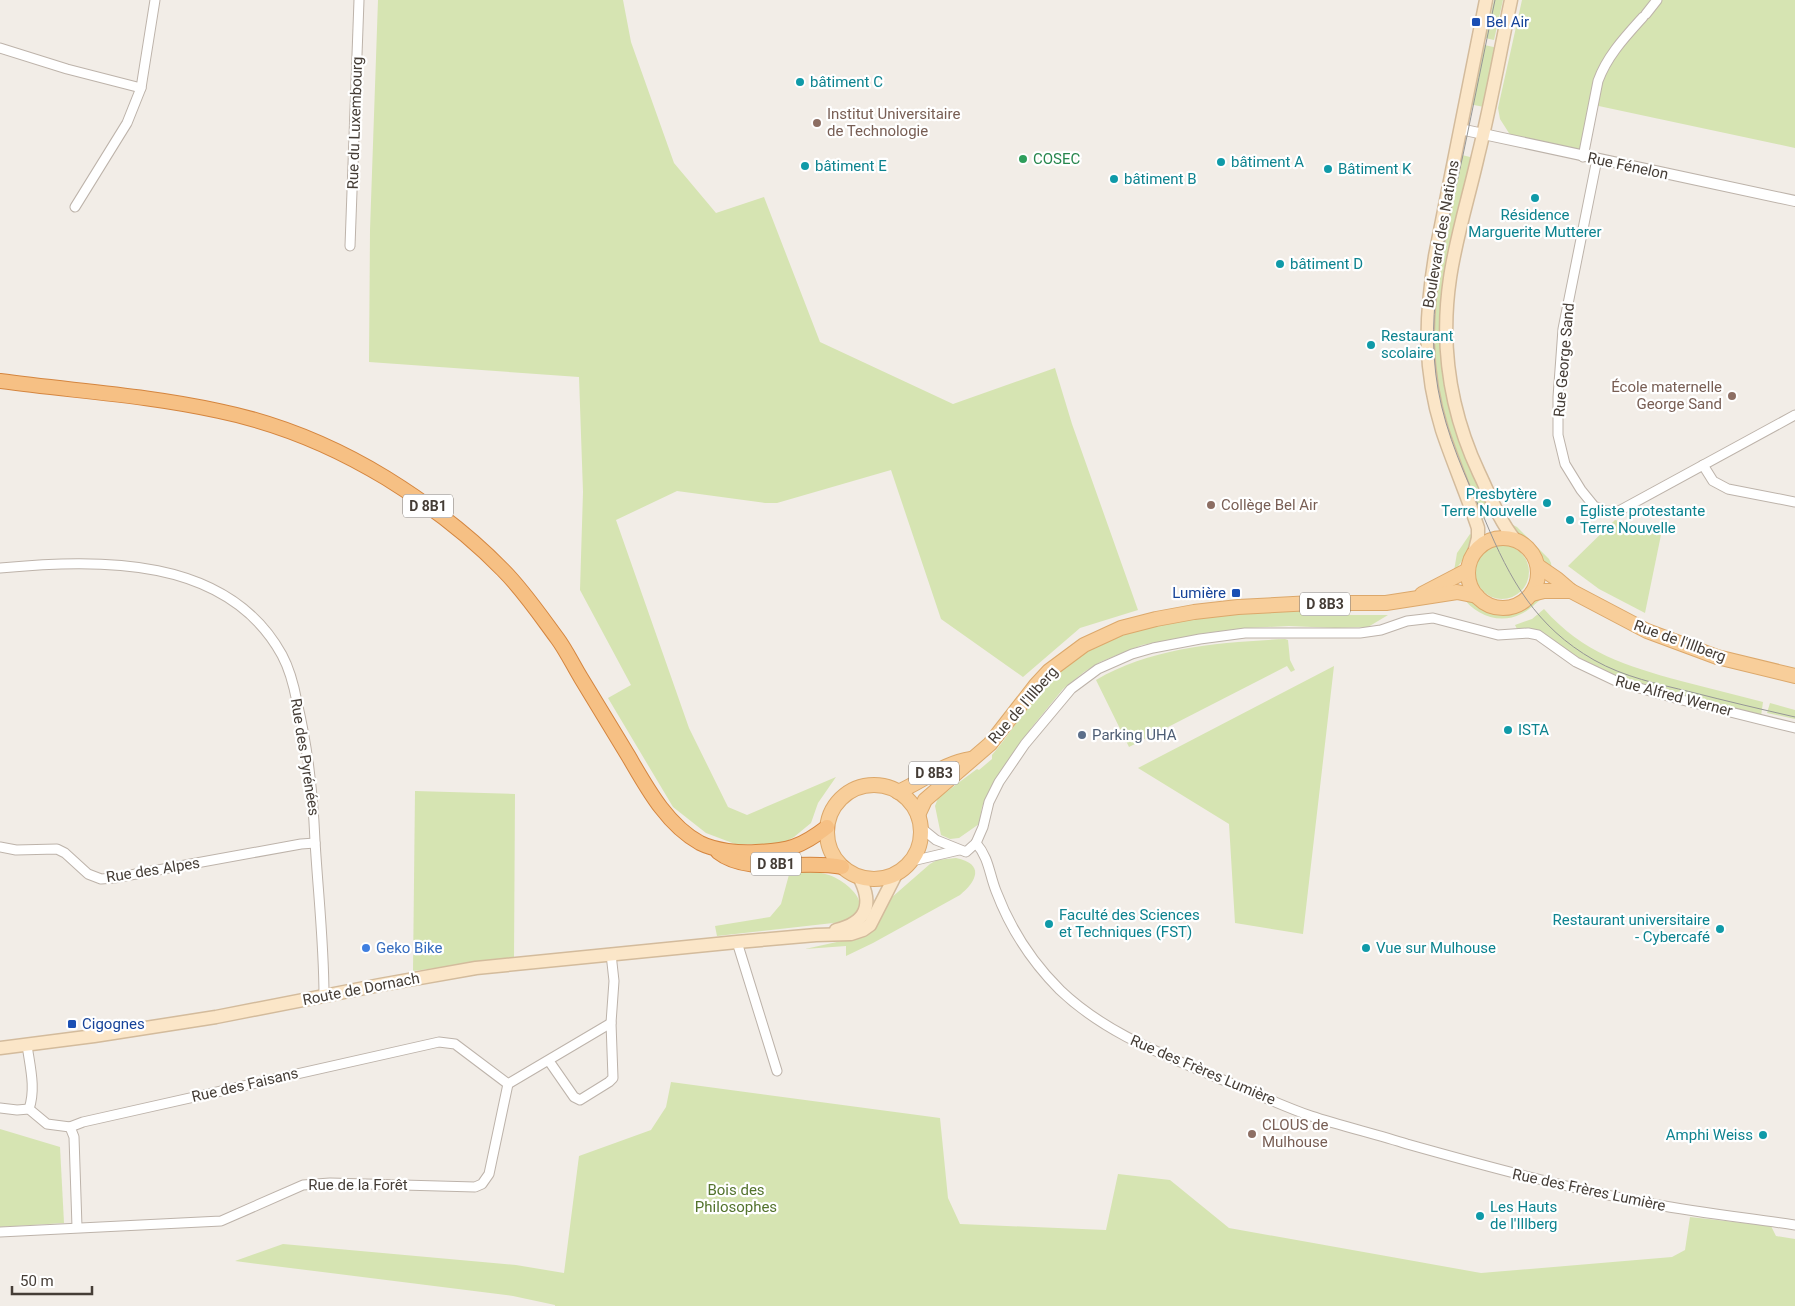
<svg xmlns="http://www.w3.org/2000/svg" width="1795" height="1306" viewBox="0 0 1795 1306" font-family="Roboto,sans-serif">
	<rect width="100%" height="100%" fill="#f2ede7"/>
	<g fill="#d6e4b2">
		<polygon points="378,0 623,0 631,42 674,163 716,213 764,197 820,342 953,404 1055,368 1072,424 1138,610 1080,628 1023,677 941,619 891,470 777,503 765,503 677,491 616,520 689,728 728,807 747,815 836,777 818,803 811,823 794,837 781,844 735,844 706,833 673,807 608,698 631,685 580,590 583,492 579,377 369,362 370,230"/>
		<polygon points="1494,0 1503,0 1494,40 1485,38"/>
		<polygon points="1522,0 1795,0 1795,148 1594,105 1583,157 1514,141 1500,119 1498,108"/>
		<polygon points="1480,44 1498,48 1484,107 1469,104"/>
		<polygon points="1458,154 1474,158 1454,243 1444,363 1494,515 1479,520 1440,414 1429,324"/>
		<polygon points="1615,520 1662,530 1645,613 1599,589 1568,566"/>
		<path d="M1509 523 1517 527 1549 559 1551 563 1552 571C1544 563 1539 554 1532 546 1524 537 1514 533 1509 523Z"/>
		<path d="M1470 534 1474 537C1470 549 1463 561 1454 571L1457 553Z"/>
		<circle cx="1502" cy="572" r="27"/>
		<path d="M1546 595C1538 601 1530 610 1521 614 1500 625 1474 615 1462 596 1483 605 1497 620 1521 607 1530 603 1536 598 1546 595Z"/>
		<path d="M1544 609C1583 653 1626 666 1681 681 1708 688 1736 695 1763 702L1761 716 1632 682 1605 672 1587 663 1566 650 1545 634 1526 628 1517 629 1515 625 1532 619Z"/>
		<path d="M1306 610 1308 615H1388L1368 627 1335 628 1289 626 1246 628 1206 633 1142 645 1100 662 1084 672 1063 689 1032 727 991 787 982 807 979 824 959 838 950 839 941 835 935 806 938 798 977 769 979 770 992 759V755C1013 731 1027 703 1050 680 1115 616 1220 613 1306 610Z"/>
		<path d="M1285 639 1288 640 1290 660 1295 670 1291 672 1287 666 1129 747 1096 680C1151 647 1222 642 1285 639Z"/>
		<polygon points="1334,666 1303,934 1235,923 1229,824 1138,768"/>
		<polygon points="1770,703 1795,710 1795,719 1767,713"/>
		<polygon points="415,791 515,794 514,958 413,971"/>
		<path d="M956 858C985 864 977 881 960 895L873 943 846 956V946L805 949 855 938 877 923 891 898 930 864 937 860Z"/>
		<path d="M790 871C803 871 817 871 829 875 851 883 879 911 842 922L717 936 715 926 770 917 781 904Z"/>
		<polygon points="671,1082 940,1118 948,1198 960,1224 1106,1230 1118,1174 1170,1180 1229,1228 1481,1273 1672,1257 1685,1250 1690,1217 1771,1226 1776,1236 1795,1239 1795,1306 555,1306 555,1305 513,1296 235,1261 283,1244 516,1265 564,1273 579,1156 651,1130 666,1107"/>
		<polygon points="0,1129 60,1147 64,1223 0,1227"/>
	</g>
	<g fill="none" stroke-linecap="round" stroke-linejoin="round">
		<defs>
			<g id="minor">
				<polyline points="1646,14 1657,0"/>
				<polyline points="0,48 67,69 141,88"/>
				<path d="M1583 157 1598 81C1607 56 1625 37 1643 17"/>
				<polyline points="1597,159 1563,329 1558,397 1558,435 1565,464 1581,490 1594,506 1605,511 1617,512 1795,415"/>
				<polyline points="75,207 127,123 141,88 155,0"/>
				<polyline points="350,246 359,0"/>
				<polyline points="1703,465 1713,481 1728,489 1795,502"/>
				<path d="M0 568C99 559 227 555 282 655 290 670 294 686 297 702 308 748 313 794 315 841 318 892 324 944 324 996"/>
				<path d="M920 827 936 840 966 852 976 843C989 858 989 873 996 891 1010 928 1032 962 1060 990 1105 1033 1162 1054 1218 1078 1249 1090 1279 1105 1311 1116 1342 1126 1375 1134 1407 1144 1489 1167 1570 1189 1653 1204 1700 1213 1748 1218 1795 1225"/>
				<polyline points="976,843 983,827 989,802 999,782 1025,744 1071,689 1098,669 1132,654 1153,648 1200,639 1245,633 1360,633 1381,630 1407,621 1433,618 1498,635 1528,633 1538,635 1576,662 1618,682 1682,700 1795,728"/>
				<polyline points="0,847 16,850 57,849 65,853 88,874 101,879 114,878 301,844 315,843"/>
				<polyline points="912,861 959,850"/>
				<polyline points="737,942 777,1071"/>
				<path d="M27 1045C30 1067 36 1088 29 1109"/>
				<polyline points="549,1061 574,1097 580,1100 609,1082 613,1078 611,1023 614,981 611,954"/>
				<polyline points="508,1084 611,1023"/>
				<polyline points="0,1108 17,1110 29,1109 47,1124 70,1127"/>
				<polyline points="77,1227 74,1137 70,1127 83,1122 439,1042 455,1044 508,1084"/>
				<polyline points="0,1232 221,1221 303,1185 330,1183 475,1187 482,1184 489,1174 508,1084"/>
			</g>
			<polyline id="tertiary" points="1460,129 1795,201"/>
			<g id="secondary">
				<path d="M1511 0C1500 52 1491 104 1478 156 1469 196 1456 237 1450 278 1440 345 1450 411 1479 473 1490 496 1499 520 1515 540"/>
				<path d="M1474 553 1478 538V528C1467 495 1453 463 1442 430 1423 369 1425 318 1435 256L1486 0"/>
				<path d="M836 930C866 923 874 905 859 877"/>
				<polyline points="0,1048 94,1036 216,1017 380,985 476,968 737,942 816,935 851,934 863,930 870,925 896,874"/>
			</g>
			<g id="primary">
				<circle cx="1503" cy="573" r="35"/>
				<polyline points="1538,566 1557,579 1571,591 1647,631 1717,657 1795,676"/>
				<polyline points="1422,594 1468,570"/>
				<polyline points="1532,594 1544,591 1571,591"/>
				<circle cx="874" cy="832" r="47"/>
				<path d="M898 792C923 781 944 763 971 759"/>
				<polyline points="918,815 925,800 990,744 1036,685 1049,671 1084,645 1121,628 1156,619 1194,612 1238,607 1312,603 1386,603 1457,592 1477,596"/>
			</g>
			<g id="trunk">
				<path d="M0 381C73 391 147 395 219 411 277 423 335 447 386 478 428 504 468 534 503 570 523 590 540 615 557 638 566 650 573 665 581 678 597 704 613 731 629 757 647 788 667 825 700 843 716 851 739 853 756 852 788 851 801 847 827 827"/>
				<path d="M718 852C748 876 804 859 842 867"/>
			</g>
		</defs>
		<use href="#minor" stroke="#bdb3aa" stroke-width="11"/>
		<use href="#tertiary" stroke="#bdb3aa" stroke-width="12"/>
		<use href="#secondary" stroke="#d3bb9c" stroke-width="15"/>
		<use href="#primary" stroke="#dca86b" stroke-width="16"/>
		<use href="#trunk" stroke="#d4853f" stroke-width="16"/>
		<use href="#minor" stroke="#fff" stroke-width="9"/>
		<use href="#tertiary" stroke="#fff" stroke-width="10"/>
		<use href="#secondary" stroke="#fbe6c8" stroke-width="12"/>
		<use href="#primary" stroke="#f8ce9a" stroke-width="14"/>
		<use href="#trunk" stroke="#f6c084" stroke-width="14"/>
		<path stroke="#969696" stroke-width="1" d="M1495 0C1484 52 1474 103 1463 155 1446 233 1424 308 1438 389 1446 435 1466 478 1485 520 1510 580 1536 627 1594 660 1624 677 1658 684 1691 692 1726 701 1760 709 1795 717"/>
	</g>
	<g fill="#1a4fb4" stroke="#fff" stroke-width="2">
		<rect x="1471" y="17" width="10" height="10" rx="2.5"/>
		<rect x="1231" y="588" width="10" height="10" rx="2.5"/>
		<rect x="67" y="1019" width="10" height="10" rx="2.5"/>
	</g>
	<g fill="#0f9aa8" stroke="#fff" stroke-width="2">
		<circle cx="800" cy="82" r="5"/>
		<circle cx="1221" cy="162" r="5"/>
		<circle cx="805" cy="166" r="5"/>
		<circle cx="1328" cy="169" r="5"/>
		<circle cx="1114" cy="179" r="5"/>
		<circle cx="1535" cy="198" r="5"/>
		<circle cx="1280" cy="264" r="5"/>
		<circle cx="1371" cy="345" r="5"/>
		<circle cx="1547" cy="503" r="5"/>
		<circle cx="1570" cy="520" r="5"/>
		<circle cx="1508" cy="730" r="5"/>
		<circle cx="1049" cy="924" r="5"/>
		<circle cx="1720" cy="929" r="5"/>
		<circle cx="1366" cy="948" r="5"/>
		<circle cx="1763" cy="1135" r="5"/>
		<circle cx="1480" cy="1216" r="5"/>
	</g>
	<g fill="#8d6e63" stroke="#fff" stroke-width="2">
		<circle cx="817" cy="123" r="5"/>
		<circle cx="1732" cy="396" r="5"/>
		<circle cx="1211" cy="505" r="5"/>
		<circle cx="1252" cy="1134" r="5"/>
	</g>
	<circle fill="#2e9e5b" stroke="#fff" stroke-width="2" cx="1023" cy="159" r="5"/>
	<circle fill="#5c6f8a" stroke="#fff" stroke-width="2" cx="1082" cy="735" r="5"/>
	<circle fill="#3f7fe0" stroke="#fff" stroke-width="2" cx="366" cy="948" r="5"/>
	<g text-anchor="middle" stroke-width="4.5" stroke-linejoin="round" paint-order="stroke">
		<g fill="#fff" stroke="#7d7772" stroke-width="1">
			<rect x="403" y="494.5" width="50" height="23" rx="4"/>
			<rect x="1300" y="592.5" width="50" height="23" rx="4"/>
			<rect x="909" y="761.5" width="50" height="23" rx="4"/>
			<rect x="751" y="852.5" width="50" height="23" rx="4"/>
		</g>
		<g font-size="14" font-weight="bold" fill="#453d36">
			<text x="428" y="511">D 8B1</text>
			<text x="1325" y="609">D 8B3</text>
			<text x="934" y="778">D 8B3</text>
			<text x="776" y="869">D 8B1</text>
		</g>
		<g font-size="15" fill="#164399" stroke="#fff" text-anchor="start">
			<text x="1486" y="27">Bel Air</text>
			<text x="1226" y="598" text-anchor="end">Lumière</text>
			<text x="82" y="1029">Cigognes</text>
		</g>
		<g font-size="15" fill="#0d838f" stroke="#fff" text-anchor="start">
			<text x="810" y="87">bâtiment C</text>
			<text x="1231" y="167">bâtiment A</text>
			<text x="815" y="171">bâtiment E</text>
			<text x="1338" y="174">Bâtiment K</text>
			<text x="1124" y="184">bâtiment B</text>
			<text x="1535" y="220" text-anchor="middle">Résidence<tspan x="1535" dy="17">Marguerite Mutterer</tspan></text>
			<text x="1290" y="269">bâtiment D</text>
			<text x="1381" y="341">Restaurant<tspan x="1381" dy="17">scolaire</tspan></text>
			<text x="1537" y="499" text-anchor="end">Presbytère<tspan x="1537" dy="17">Terre Nouvelle</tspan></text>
			<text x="1580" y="516">Egliste protestante<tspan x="1580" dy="17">Terre Nouvelle</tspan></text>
			<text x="1518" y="735">ISTA</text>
			<text x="1059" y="920">Faculté des Sciences<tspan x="1059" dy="17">et Techniques (FST)</tspan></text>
			<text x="1710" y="925" text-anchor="end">Restaurant universitaire<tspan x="1710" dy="17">- Cybercafé</tspan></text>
			<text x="1376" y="953">Vue sur Mulhouse</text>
			<text x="1753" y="1140" text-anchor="end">Amphi Weiss</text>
			<text x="1490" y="1212">Les Hauts<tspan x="1490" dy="17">de l'Illberg</tspan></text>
		</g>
		<g font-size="15" fill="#785e54" stroke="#fff" text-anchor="start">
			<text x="827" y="119">Institut Universitaire<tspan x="827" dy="17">de Technologie</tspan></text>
			<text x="1722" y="392" text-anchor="end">École maternelle<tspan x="1722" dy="17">George Sand</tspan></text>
			<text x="1221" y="510">Collège Bel Air</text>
			<text x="1262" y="1130">CLOUS de<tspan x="1262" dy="17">Mulhouse</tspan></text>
		</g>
		<g font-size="15" fill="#453d36" stroke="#fff">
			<text transform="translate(355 123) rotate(-88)" y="5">Rue du Luxembourg</text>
			<text transform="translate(1628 166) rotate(12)" y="5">Rue Fénelon</text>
			<text transform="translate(1441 234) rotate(-80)" y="5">Boulevard des Nations</text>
			<text transform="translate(1564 360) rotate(-85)" y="5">Rue George Sand</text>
			<text transform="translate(1680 641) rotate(20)" y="5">Rue de l'Illberg</text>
			<text transform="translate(1674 696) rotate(15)" y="5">Rue Alfred Werner</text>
			<text transform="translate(1023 705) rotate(-49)" y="5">Rue de l'Illberg</text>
			<text transform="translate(305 757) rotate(81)" y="5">Rue des Pyrénées</text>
			<text transform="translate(153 870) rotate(-9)" y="5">Rue des Alpes</text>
			<text transform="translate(361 989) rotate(-11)" y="5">Route de Dornach</text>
			<text transform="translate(1203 1070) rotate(23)" y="5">Rue des Frères Lumière</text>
			<text transform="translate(245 1085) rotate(-13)" y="5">Rue des Faisans</text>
			<text x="358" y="1190">Rue de la Forêt</text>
			<text transform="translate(1589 1190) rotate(12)" y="5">Rue des Frères Lumière</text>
		</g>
		<g font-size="15" fill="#27864d" stroke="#fff" text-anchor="start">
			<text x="1033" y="164">COSEC</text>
		</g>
		<g font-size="15" fill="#4e5e75" stroke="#fff" text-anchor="start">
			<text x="1092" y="740">Parking UHA</text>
		</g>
		<g font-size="15" fill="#366cbe" stroke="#fff" text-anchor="start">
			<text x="376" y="953">Geko Bike</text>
		</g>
		<g font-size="15" fill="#53732d" stroke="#fff">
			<text x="736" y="1195">Bois des<tspan x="736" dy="17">Philosophes</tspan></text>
		</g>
	</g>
	<path d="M12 1286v8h80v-8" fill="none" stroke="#453d36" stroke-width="2.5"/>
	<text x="20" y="1286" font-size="15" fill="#453d36" stroke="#ffffff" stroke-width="4" paint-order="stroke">50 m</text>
</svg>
